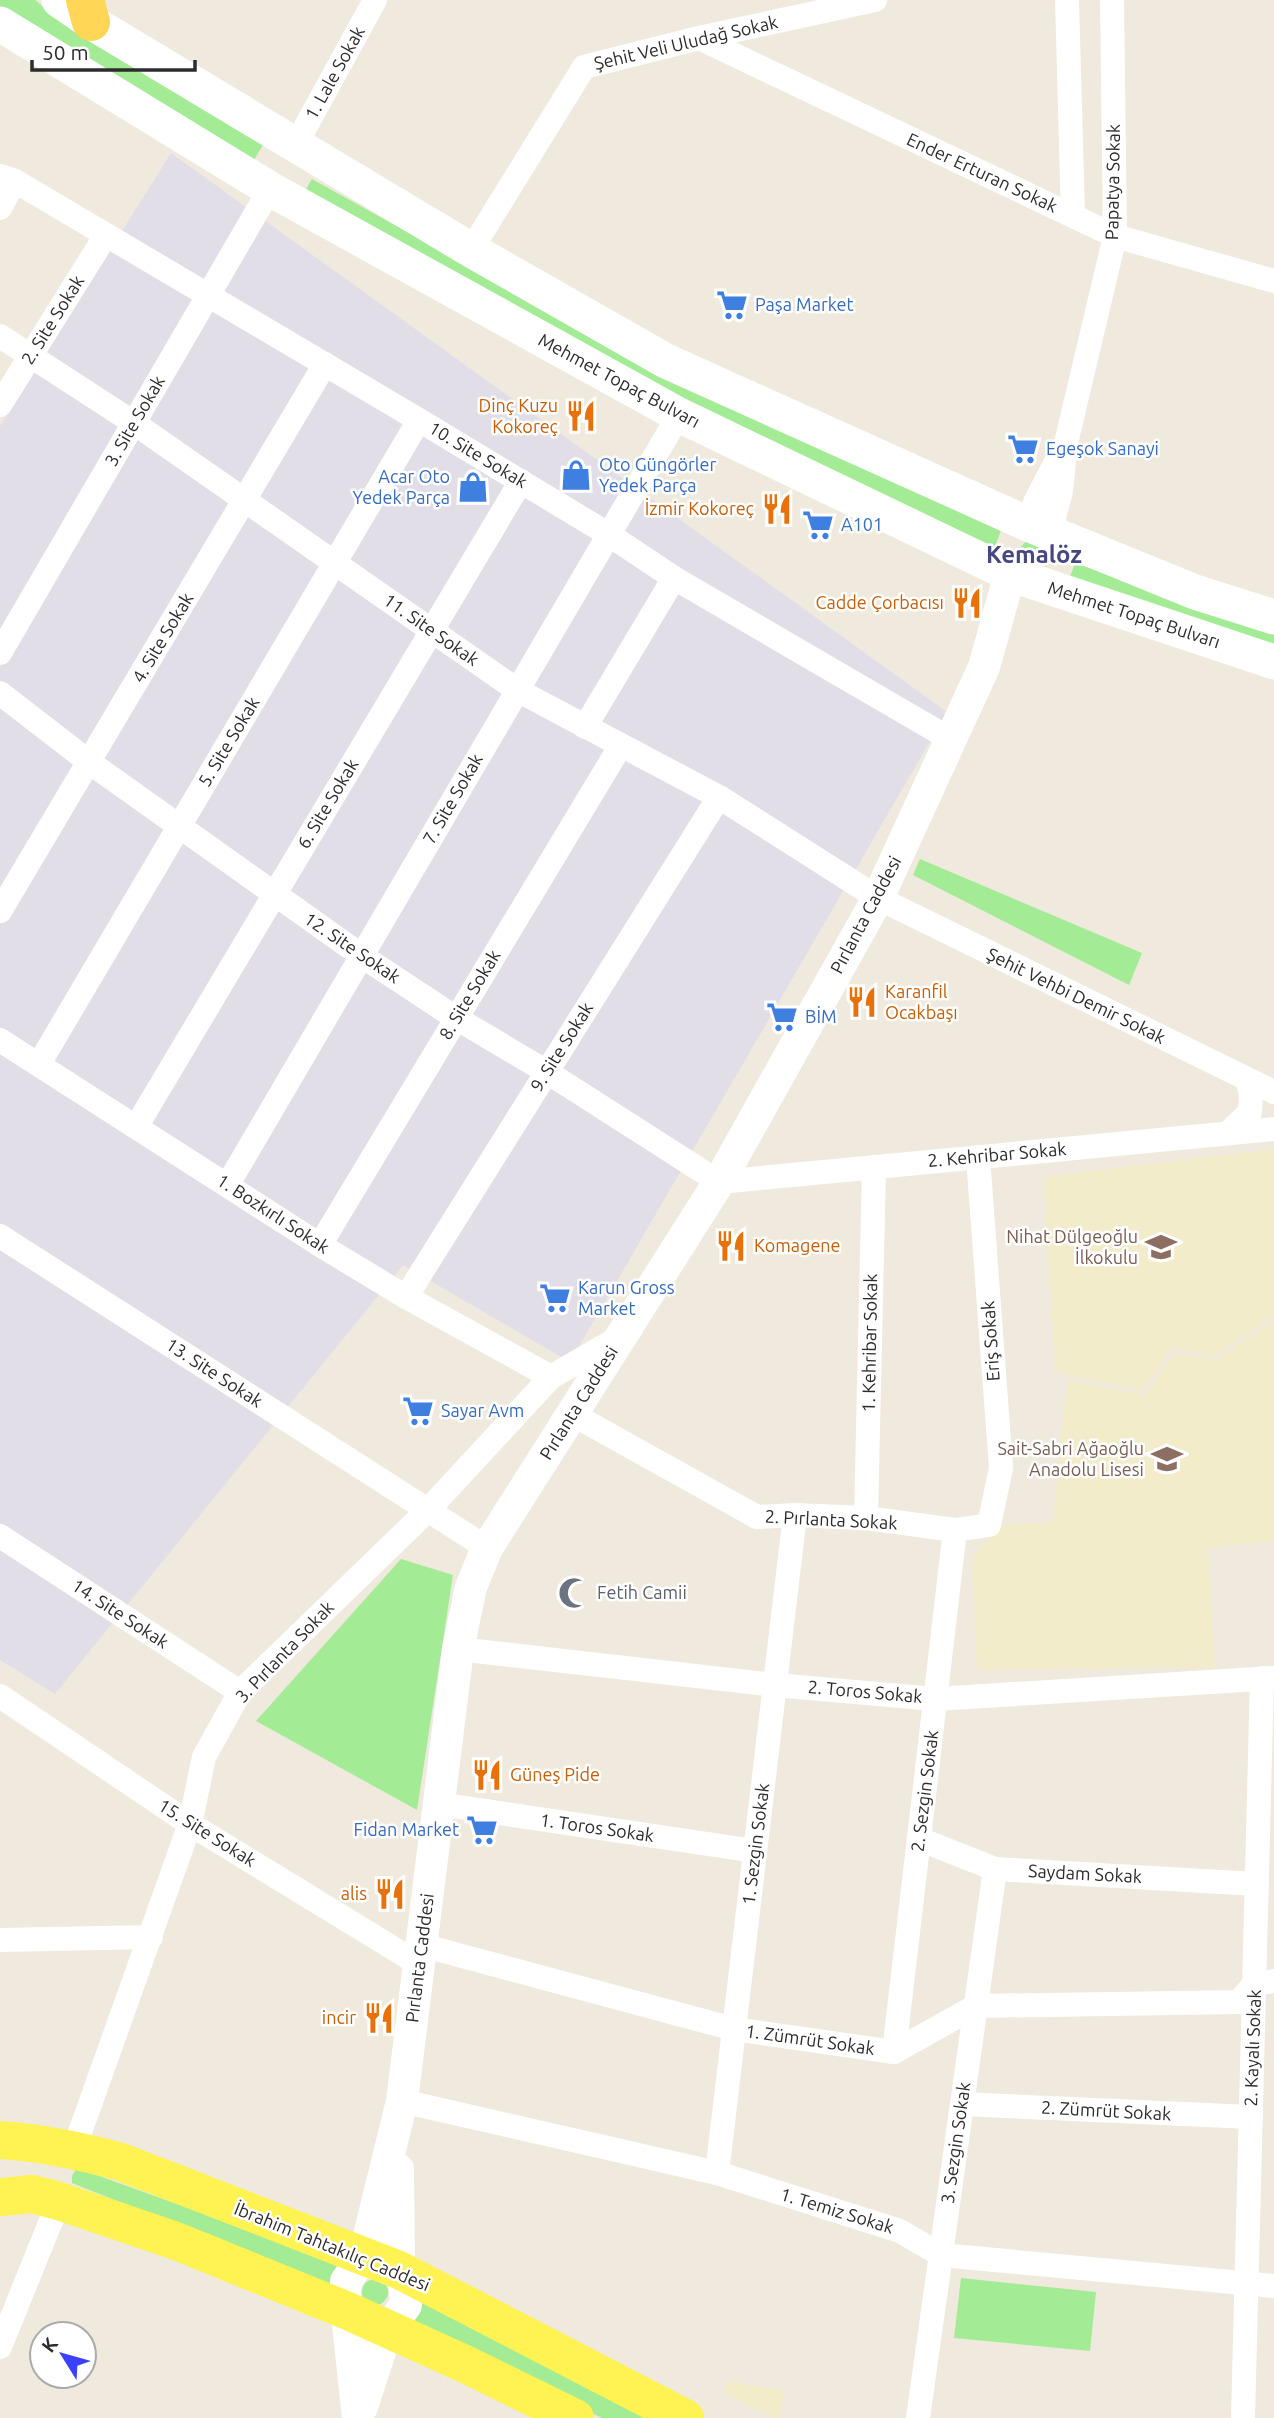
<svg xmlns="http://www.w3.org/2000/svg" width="1274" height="2418" viewBox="0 0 1274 2418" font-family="Ubuntu,sans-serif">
	<rect width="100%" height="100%" fill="#efeadd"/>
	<polygon fill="#e2dee7" points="171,153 947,712 570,1362 403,1265 55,1694 0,1660 0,426"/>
	<g fill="#f2eccb">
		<polygon points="1274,1149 1274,1316 1213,1356 1173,1347 1143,1391 1055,1372 1044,1177"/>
		<polygon points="1274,1320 1274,1541 1208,1548 1215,1667 977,1670 972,1558 1000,1525 1053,1522 1067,1380 1145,1395 1176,1352 1216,1360"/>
		<polygon points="727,2381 785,2391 780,2418 776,2418 724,2394"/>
	</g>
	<g fill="#a4eb95">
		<polygon points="0,0 35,0 67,26 264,143 254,160 0,8"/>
		<polygon points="312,179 599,339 1001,530 993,552 647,382 303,194"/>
		<polygon points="1027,540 1043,546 1044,559 1039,565 1019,560 1018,550"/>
		<polygon points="1075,563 1274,633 1274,649 1069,580"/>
		<polygon points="920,859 1142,953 1129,985 913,875"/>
		<polygon points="401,1559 453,1575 417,1810 256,1721"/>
		<polygon points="77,2168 343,2264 333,2287 72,2183 72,2176"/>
		<polygon points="961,2278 1096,2292 1090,2351 954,2338"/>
		<circle cx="375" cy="2292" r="13"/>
		<polygon points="424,2300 651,2418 602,2418 414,2325 417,2310"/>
	</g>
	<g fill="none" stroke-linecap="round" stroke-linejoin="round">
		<g stroke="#fff" stroke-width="24">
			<polyline points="1067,0 1073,216"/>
			<polyline points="699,38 1115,236 1274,281"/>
			<polyline points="295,146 375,0"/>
			<polyline points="0,176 15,181 419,420 608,534 674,578 952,740"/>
			<polyline points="0,208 15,181"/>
			<polyline points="471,250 584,67 699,38 875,0"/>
			<polyline points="0,336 134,423 517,690 719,797 878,898 1274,1092"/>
			<polyline points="0,405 106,235"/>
			<polyline points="1028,524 1036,500 1059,456"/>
			<polyline points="1050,533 1061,491 1066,443 1115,236 1112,0"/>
			<polyline points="0,653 270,189"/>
			<polyline points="0,693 89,762 362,956 456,1018 547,1072 719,1182 1274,1129"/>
			<polyline points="585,727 674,578"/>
			<polyline points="0,911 325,364"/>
			<polyline points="0,1040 320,1245 406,1297 551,1377"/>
			<polyline points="39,1064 419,420"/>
			<polyline points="136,1127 521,481"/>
			<polyline points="1228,1133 1250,1112 1251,1094 1247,1080"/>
			<polyline points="228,1184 679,415"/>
			<polyline points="0,1236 487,1548"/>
			<polyline points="320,1245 621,745"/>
			<polyline points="406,1297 719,797"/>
			<polyline points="572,1414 757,1517 795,1515 866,1518 955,1530 989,1525 1001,1468 978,1157"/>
			<polyline points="866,1518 874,1167"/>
			<polyline points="0,1536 240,1692"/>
			<polyline points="458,1649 775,1685 935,1699 1274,1678"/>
			<polyline points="0,1696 190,1824 419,1964"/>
			<polyline points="439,1804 755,1851"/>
			<polyline points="919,1839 995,1869 1257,1884"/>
			<polyline points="0,1940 151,1937"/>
			<polyline points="421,1945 734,2029 894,2052 976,2006 1239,2002 1254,1984 1274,1981"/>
			<polyline points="894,2052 955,1530"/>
			<polyline points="402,2101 717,2173 900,2231 941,2255 1274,2286"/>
			<polyline points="962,2104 1251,2117"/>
			<polyline points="74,2149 190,1824 204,1757 240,1692 428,1510 551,1377 620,1337"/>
			<polyline points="717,2173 795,1515"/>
			<polyline points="0,2347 59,2201"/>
			<polyline points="918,2418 995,1869"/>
			<polyline points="1243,2418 1262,1678"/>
		</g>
		<g stroke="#fff" stroke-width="32">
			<polyline points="362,2407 387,2330 406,2305 405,2287 399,2270 398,2169"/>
			<polyline points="358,2418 345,2295 346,2281 364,2256 402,2101 458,1649 471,1587 487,1548 719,1182 878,898 984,667 1010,574"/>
		</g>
		<g stroke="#fff" stroke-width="35">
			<polyline points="59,0 91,22 471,250 666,361 1028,524 1195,592 1274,617"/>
			<polyline points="0,24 270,189 679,415 1010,574 1274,662"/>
		</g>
		<g stroke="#fff253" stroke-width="38">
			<path d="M0 2140C42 2143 81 2151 121 2162L399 2270 685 2418"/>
			<polyline points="0,2197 32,2194 59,2201 176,2241 348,2311 465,2364 575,2418"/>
		</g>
		<polyline stroke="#ffd656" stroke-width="38" points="85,0 91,22"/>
	</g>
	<defs>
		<symbol id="supermarket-bare" viewBox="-9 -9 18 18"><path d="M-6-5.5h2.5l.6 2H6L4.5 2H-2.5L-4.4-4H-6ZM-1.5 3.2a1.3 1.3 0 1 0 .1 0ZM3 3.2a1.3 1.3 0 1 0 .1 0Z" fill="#3f7fe0" stroke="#fff" stroke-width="2.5" paint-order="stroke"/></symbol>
		<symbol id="restaurant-bare" viewBox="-9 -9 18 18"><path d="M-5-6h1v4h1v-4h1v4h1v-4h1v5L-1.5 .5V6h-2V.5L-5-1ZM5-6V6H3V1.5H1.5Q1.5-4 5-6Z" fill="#e8710a" stroke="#fff" stroke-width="2.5" paint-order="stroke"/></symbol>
		<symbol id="shop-bare" viewBox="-9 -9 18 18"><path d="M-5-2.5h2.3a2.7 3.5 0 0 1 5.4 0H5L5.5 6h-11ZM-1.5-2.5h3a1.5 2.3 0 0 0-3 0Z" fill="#3f7fe0" stroke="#fff" stroke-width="2.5" paint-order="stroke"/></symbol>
		<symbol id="school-bare" viewBox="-9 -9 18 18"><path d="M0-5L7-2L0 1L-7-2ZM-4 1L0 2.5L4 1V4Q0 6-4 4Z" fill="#8d6e63" stroke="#fff" stroke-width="2.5" paint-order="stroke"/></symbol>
		<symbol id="mosque-bare" viewBox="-9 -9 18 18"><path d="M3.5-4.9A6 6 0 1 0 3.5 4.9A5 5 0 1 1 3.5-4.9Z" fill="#6b7280" stroke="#fff" stroke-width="2.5" paint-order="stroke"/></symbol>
	</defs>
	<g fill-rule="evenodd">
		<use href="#supermarket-bare" x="710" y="283" width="44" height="44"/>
		<use href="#restaurant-bare" x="559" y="394" width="44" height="44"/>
		<use href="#supermarket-bare" x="1001" y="427" width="44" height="44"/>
		<use href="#shop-bare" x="554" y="453" width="44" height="44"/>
		<use href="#shop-bare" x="451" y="465" width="44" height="44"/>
		<use href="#restaurant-bare" x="755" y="487" width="44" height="44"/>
		<use href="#supermarket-bare" x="796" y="503" width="44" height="44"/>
		<use href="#restaurant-bare" x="945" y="581" width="44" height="44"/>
		<use href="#restaurant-bare" x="840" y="980" width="44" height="44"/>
		<use href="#supermarket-bare" x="760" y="995" width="44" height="44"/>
		<use href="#restaurant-bare" x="709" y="1224" width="44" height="44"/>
		<use href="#school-bare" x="1139" y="1225" width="44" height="44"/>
		<use href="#supermarket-bare" x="533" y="1276" width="44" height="44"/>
		<use href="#supermarket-bare" x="396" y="1389" width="44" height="44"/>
		<use href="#school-bare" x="1145" y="1437" width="44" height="44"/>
		<use href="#mosque-bare" x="552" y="1571" width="44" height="44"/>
		<use href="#restaurant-bare" x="465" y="1753" width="44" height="44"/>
		<use href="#supermarket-bare" x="460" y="1808" width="44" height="44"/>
		<use href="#restaurant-bare" x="368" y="1872" width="44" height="44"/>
		<use href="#restaurant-bare" x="357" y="1996" width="44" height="44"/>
	</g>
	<g text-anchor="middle" stroke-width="5" stroke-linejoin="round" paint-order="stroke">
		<g font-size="18" fill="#2c2c2c" stroke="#fff">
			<text transform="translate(686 43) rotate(-13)" y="6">Şehit Veli Uludağ Sokak</text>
			<text transform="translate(335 73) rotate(-61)" y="6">1. Lale Sokak</text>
			<text transform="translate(982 173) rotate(25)" y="6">Ender Erturan Sokak</text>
			<text transform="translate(1113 182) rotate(-89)" y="6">Papatya Sokak</text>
			<text transform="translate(53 320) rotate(-58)" y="6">2. Site Sokak</text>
			<text transform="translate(619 381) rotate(28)" y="6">Mehmet Topaç Bulvarı</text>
			<text transform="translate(135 421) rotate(-60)" y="6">3. Site Sokak</text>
			<text transform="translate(478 455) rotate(31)" y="6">10. Site Sokak</text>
			<text transform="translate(1134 615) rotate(18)" y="6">Mehmet Topaç Bulvarı</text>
			<text transform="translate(431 630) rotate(35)" y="6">11. Site Sokak</text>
			<text transform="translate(163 638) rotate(-59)" y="6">4. Site Sokak</text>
			<text transform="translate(229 742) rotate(-59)" y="6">5. Site Sokak</text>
			<text transform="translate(453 799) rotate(-60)" y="6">7. Site Sokak</text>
			<text transform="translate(328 804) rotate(-59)" y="6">6. Site Sokak</text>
			<text transform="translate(866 915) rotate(-62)" y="6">Pırlanta Caddesi</text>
			<text transform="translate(352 948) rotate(34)" y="6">12. Site Sokak</text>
			<text transform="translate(470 995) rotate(-59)" y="6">8. Site Sokak</text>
			<text transform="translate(1076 996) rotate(26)" y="6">Şehit Vehbi Demir Sokak</text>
			<text transform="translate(562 1047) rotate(-58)" y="6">9. Site Sokak</text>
			<text transform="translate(997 1155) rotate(-5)" y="6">2. Kehribar Sokak</text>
			<text transform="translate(273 1214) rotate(33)" y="6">1. Bozkırlı Sokak</text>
			<text transform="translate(991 1341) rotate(-94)" y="6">Eriş Sokak</text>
			<text transform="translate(870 1343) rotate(-89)" y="6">1. Kehribar Sokak</text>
			<text transform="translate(214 1373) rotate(33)" y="6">13. Site Sokak</text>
			<text transform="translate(579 1403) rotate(-58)" y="6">Pırlanta Caddesi</text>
			<text transform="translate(831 1520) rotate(3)" y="6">2. Pırlanta Sokak</text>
			<text transform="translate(120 1614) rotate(33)" y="6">14. Site Sokak</text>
			<text transform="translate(285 1652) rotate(-46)" y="6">3. Pırlanta Sokak</text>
			<text transform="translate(865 1692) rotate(5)" y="6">2. Toros Sokak</text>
			<text transform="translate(925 1791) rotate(-83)" y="6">2. Sezgin Sokak</text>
			<text transform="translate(597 1828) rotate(8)" y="6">1. Toros Sokak</text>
			<text transform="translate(207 1833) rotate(32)" y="6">15. Site Sokak</text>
			<text transform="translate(756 1844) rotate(-83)" y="6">1. Sezgin Sokak</text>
			<text transform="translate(1085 1874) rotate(3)" y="6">Saydam Sokak</text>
			<text transform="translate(420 1958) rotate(-83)" y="6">Pırlanta Caddesi</text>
			<text transform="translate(810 2040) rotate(8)" y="6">1. Zümrüt Sokak</text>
			<text transform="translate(1253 2048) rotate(-88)" y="6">2. Kayalı Sokak</text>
			<text transform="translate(1106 2111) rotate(3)" y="6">2. Zümrüt Sokak</text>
			<text transform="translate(956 2143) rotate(-82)" y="6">3. Sezgin Sokak</text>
			<text transform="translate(837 2211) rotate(17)" y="6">1. Temiz Sokak</text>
			<text transform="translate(332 2247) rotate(22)" y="6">İbrahim Tahtakılıç Caddesi</text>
		</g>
		<g font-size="18" fill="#366cbe" stroke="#fff" text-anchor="start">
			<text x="755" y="311">Paşa Market</text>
			<text x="1046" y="455">Egeşok Sanayi</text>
			<text x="599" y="471">Oto Güngörler<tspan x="599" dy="21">Yedek Parça</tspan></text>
			<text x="450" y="483" text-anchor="end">Acar Oto<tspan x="450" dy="21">Yedek Parça</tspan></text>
			<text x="841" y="531">A101</text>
			<text x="805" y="1023">BİM</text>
			<text x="578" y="1294">Karun Gross<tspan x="578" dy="21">Market</tspan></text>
			<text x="441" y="1417">Sayar Avm</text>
			<text x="459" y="1836" text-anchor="end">Fidan Market</text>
		</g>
		<g font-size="18" fill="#c56008" stroke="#fff" text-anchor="end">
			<text x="558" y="412">Dinç Kuzu<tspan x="558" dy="21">Kokoreç</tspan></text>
			<text x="754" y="515">İzmir Kokoreç</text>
			<text x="944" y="609">Cadde Çorbacısı</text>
			<text x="885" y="998" text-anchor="start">Karanfil<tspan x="885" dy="21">Ocakbaşı</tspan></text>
			<text x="754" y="1252" text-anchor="start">Komagene</text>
			<text x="510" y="1781" text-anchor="start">Güneş Pide</text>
			<text x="367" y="1900">alis</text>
			<text x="356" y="2024">incir</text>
		</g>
		<g font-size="18" fill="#785e54" stroke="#fff" text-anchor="end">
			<text x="1138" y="1243">Nihat Dülgeoğlu<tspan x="1138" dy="21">İlkokulu</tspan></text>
			<text x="1144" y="1455">Sait-Sabri Ağaoğlu<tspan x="1144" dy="21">Anadolu Lisesi</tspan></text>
		</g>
		<g font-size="18" fill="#5b616d" stroke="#fff" text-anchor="start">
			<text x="597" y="1599">Fetih Camii</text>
		</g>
		<g font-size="24" font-weight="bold" fill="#474882" stroke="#fff">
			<text x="1034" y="563">Kemalöz</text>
		</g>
	</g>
	<g transform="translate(63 2355) rotate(307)"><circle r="33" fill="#ffffff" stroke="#ababab" stroke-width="2"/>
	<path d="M0-5L12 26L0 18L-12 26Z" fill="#3b40ff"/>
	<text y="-10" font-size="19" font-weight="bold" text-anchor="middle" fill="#2c2c2c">K</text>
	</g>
	<path d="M32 60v10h163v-10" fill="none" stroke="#2c2c2c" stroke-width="3.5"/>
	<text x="42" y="60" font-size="21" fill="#2c2c2c" stroke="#ffffff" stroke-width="5" paint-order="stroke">50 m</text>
</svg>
